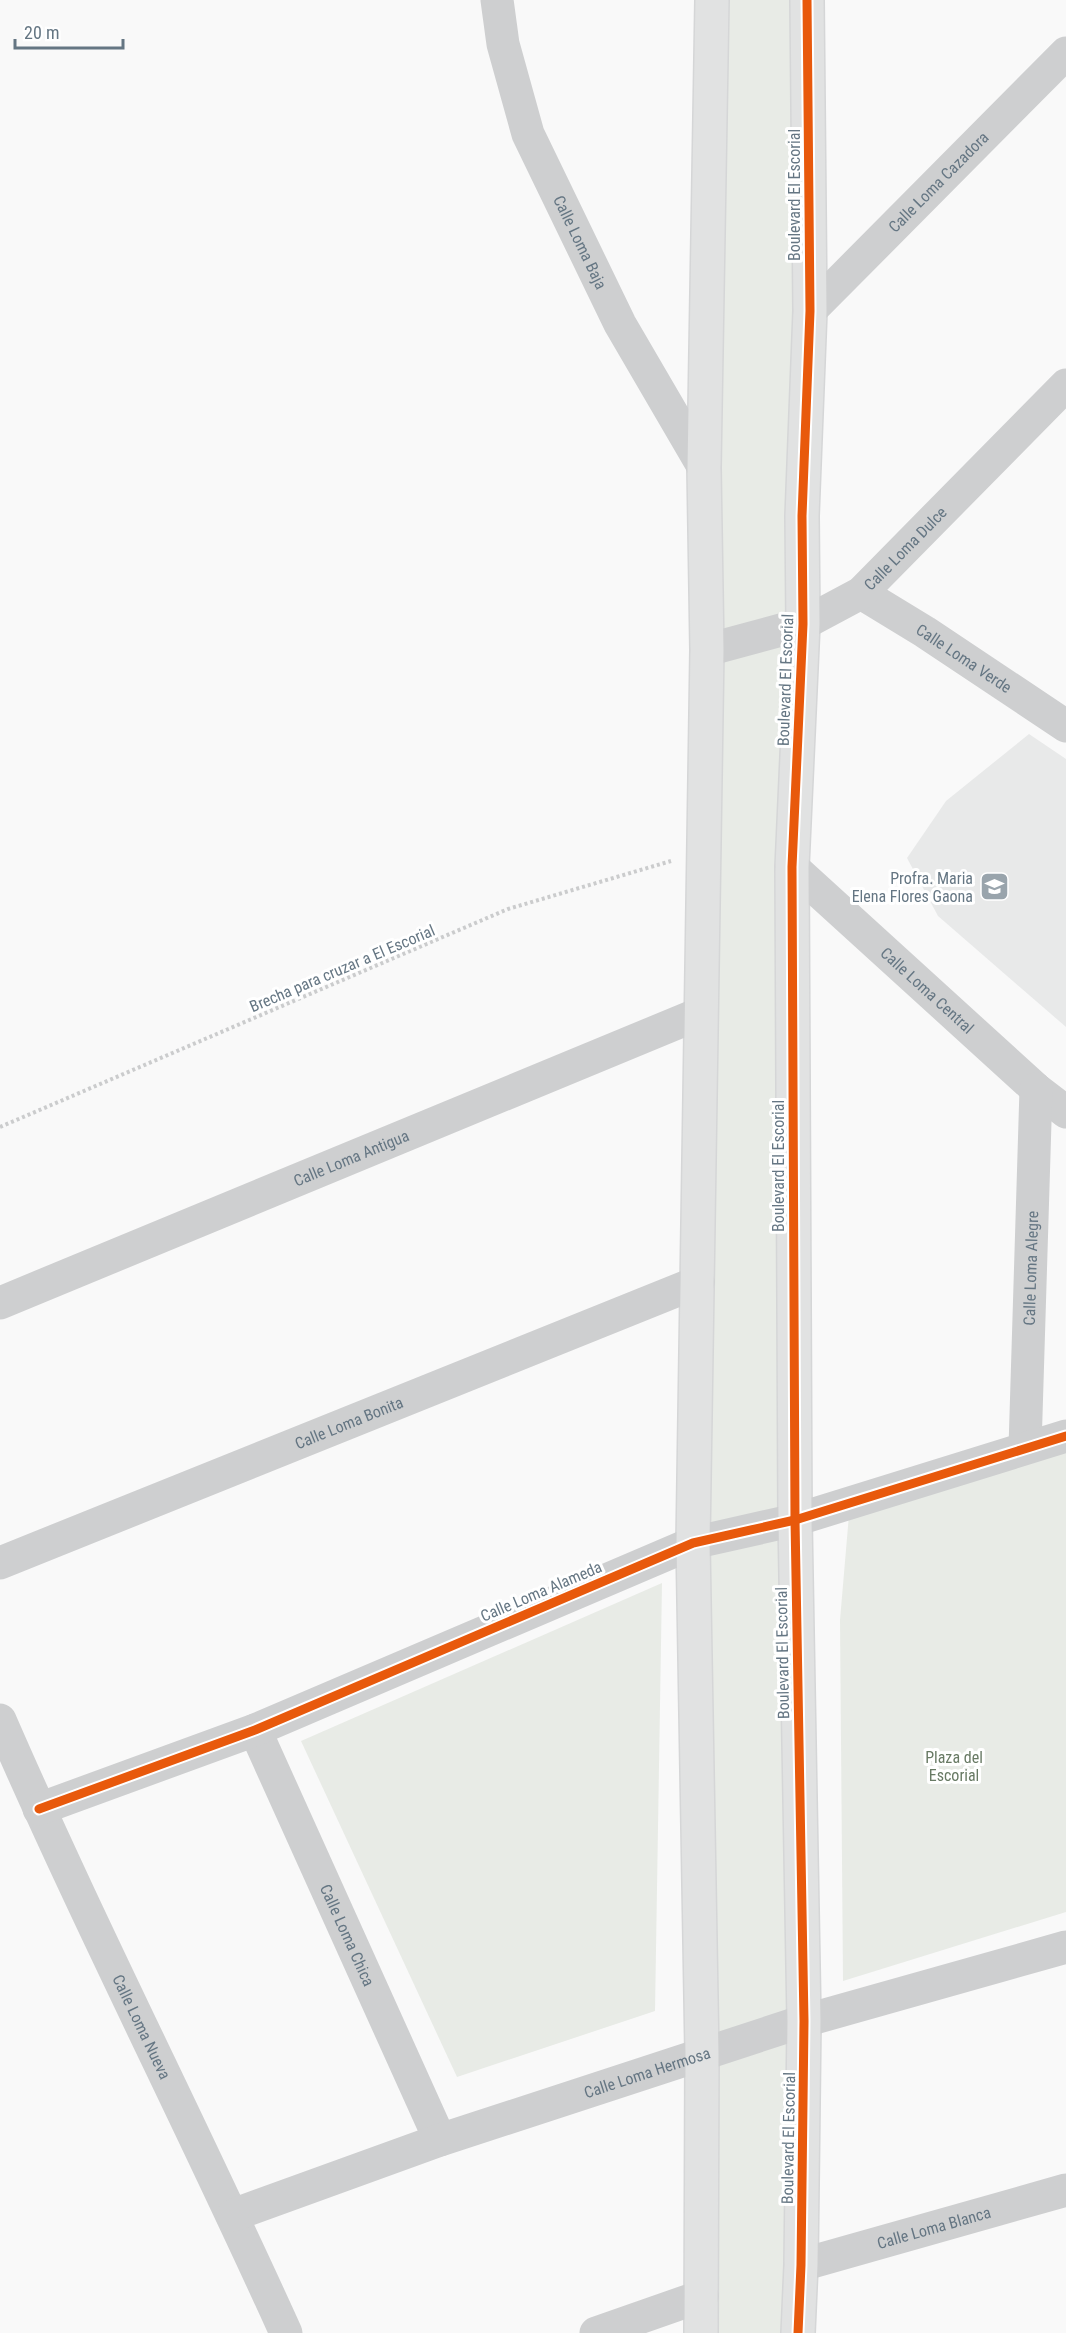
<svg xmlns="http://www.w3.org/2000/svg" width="1066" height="2333" viewBox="0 0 1066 2333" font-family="'Roboto Condensed',sans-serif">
	<rect width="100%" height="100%" fill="#f9f9f9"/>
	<polygon fill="#e8e9e9" points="1029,734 1066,759 1066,1027 938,916 907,858 946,801"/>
	<g fill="#e8ebe6">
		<polygon points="715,0 805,0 802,623 707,648"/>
		<polygon points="800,627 793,1518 695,1541 708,650"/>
		<polygon points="1066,1450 1066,1912 843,1981 840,1620 850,1503"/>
		<polygon points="792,1522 801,2018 704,2050 695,1544"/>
		<polygon points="662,1583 655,2011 457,2077 301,1741"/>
		<polygon points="802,2024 797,2333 703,2333 705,2057"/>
	</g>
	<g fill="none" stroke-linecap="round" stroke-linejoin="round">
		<defs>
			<g id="secondary">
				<polyline points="701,2333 702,2054 693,1543 707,650 704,468 712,0"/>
				<polyline points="798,2333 801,2265 804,2021 795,1520 792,867 803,624 802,516 810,311 807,0"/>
			</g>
		</defs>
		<use href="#secondary" stroke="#d5d6d7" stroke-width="36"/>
		<polyline stroke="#cbcccd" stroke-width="4" stroke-dasharray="3 3" stroke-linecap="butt" points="0,1127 508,909 671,861"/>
		<g stroke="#cecfd0" stroke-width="33">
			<path id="s1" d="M497 0 503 44 528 134 620 324 704 468"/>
			<path id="s2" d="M810 311 1066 53"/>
			<path id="s3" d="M861 593 925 632 1066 726"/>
			<path id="s4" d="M707 650 803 624 861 593 1066 385"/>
			<path id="s5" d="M792 867 1036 1089 1066 1112"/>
			<path id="s6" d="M0 1303 701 1013"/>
			<path id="s7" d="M1025 1448 1036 1089"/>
			<path id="s8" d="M0 1563 698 1282"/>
			<path id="s9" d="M0 1720C90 1927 193 2127 286 2333"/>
			<path id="s10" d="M255 1730 440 2140"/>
			<polyline points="39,1809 255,1730 693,1543 795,1520 1066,1436"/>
			<path id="s11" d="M233 2215 440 2140 804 2021 1066 1947"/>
			<path id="s12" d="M801 2265 1066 2190"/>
			<polyline points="596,2333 702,2296"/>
		</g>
		<use href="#secondary" stroke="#e1e2e2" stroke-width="33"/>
		<defs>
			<g id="cycleway">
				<polyline points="39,1809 255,1730 693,1543 795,1520 1066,1436"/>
				<polyline points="798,2333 801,2265 804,2021 795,1520 792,867 803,624 802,516 810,311 807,0"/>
			</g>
		</defs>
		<use href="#cycleway" stroke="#fff" stroke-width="13"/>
		<use href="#cycleway" stroke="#e8590c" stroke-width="9"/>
	</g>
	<defs>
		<symbol id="school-square" viewBox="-11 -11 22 22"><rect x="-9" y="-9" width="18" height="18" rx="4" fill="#99a4ac" stroke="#fff"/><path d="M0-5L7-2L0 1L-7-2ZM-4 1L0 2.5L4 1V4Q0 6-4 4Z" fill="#fff"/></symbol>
	</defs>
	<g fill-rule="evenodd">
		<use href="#school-square" x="978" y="870" width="33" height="33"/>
	</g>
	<g text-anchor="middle" stroke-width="6" stroke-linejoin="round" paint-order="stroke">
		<g font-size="16" fill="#657683" stroke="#fff">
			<text dy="6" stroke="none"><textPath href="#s2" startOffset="182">Calle Loma Cazadora</textPath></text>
			<text transform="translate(794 195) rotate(-90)" y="6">Boulevard El Escorial</text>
			<text dy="6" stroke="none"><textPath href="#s1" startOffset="258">Calle Loma Baja</textPath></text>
			<text dy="6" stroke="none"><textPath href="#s4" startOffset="228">Calle Loma Dulce</textPath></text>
			<text dy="6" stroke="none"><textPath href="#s3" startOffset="122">Calle Loma Verde</textPath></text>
			<text transform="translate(785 680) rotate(-88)" y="6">Boulevard El Escorial</text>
			<text transform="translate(342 968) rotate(-23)" y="6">Brecha para cruzar a El Escorial</text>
			<text dy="6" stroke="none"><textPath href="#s5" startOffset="183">Calle Loma Central</textPath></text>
			<text dy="6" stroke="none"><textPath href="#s6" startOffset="380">Calle Loma Antigua</textPath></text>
			<text transform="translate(778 1166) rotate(-90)" y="6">Boulevard El Escorial</text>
			<text dy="6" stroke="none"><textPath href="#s7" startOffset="180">Calle Loma Alegre</textPath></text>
			<text dy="6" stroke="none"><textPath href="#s8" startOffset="376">Calle Loma Bonita</textPath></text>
			<text transform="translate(541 1591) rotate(-23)" y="6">Calle Loma Alameda</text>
			<text transform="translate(782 1653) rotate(-91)" y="6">Boulevard El Escorial</text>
			<text dy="6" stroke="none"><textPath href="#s10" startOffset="225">Calle Loma Chica</textPath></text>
			<text dy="6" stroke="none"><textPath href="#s9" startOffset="338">Calle Loma Nueva</textPath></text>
			<text dy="6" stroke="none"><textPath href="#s11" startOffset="438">Calle Loma Hermosa</textPath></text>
			<text transform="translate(788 2138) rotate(-89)" y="6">Boulevard El Escorial</text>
			<text dy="6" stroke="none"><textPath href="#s12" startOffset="138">Calle Loma Blanca</textPath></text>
		</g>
		<g font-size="16" fill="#657683" stroke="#fff" text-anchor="end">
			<text x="973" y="884">Profra. Maria<tspan x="973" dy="18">Elena Flores Gaona</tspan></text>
		</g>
		<g font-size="16" fill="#687a64" stroke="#fff">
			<text x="954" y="1763">Plaza del<tspan x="954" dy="18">Escorial</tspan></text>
		</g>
	</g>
	<path d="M15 39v9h108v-9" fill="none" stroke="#657683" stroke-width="3"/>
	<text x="24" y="39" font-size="18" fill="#657683" stroke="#ffffff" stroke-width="4.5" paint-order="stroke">20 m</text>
</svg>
